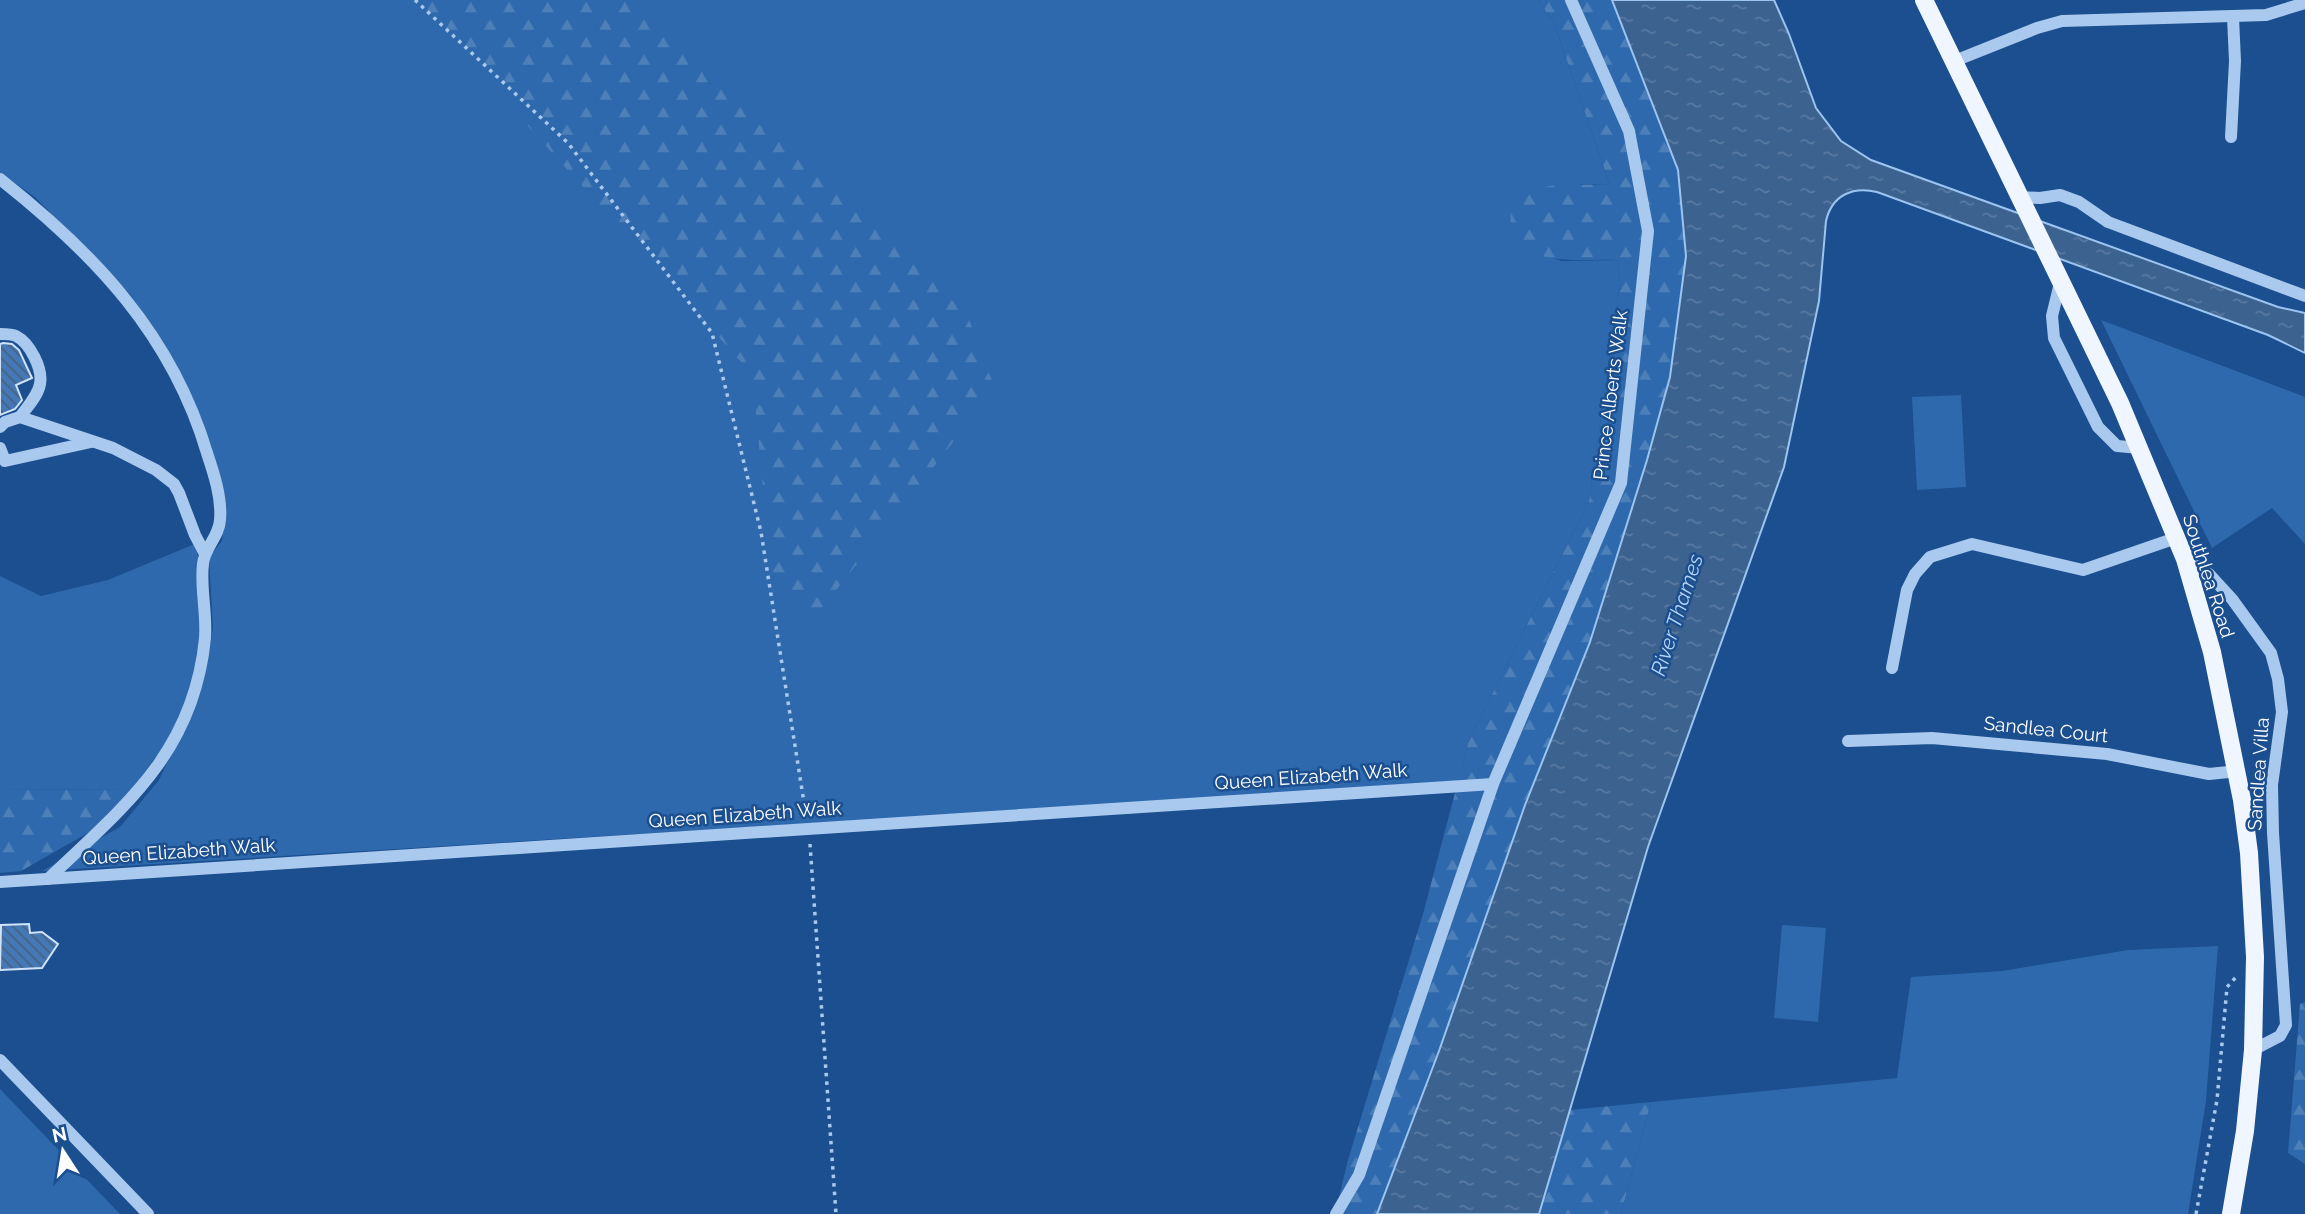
<svg xmlns="http://www.w3.org/2000/svg" width="2305" height="1214" viewBox="0 0 2305 1214" font-family="Raleway,sans-serif">
	<defs>
		<pattern id="forest-firs" width="22" height="20" patternUnits="userSpaceOnUse" patternTransform="scale(1.75)"><rect width="22" height="20" fill="#2e69ad"/><path d="M5 1l3.5 6h-7zM16 11l3.5 6h-7z" fill="#4d80b9"/></pattern>
		<pattern id="water-ripples" width="26" height="14" patternUnits="userSpaceOnUse" patternTransform="scale(1.75)"><rect width="26" height="14" fill="#3c6290"/><path d="M2 4q2-2 4 0t4 0M15 11q2-2 4 0t4 0" fill="none" stroke="#597aa1"/></pattern>
		<pattern id="building-back-hatch" width="6" height="6" patternUnits="userSpaceOnUse" patternTransform="scale(1.75)"><rect width="6" height="6" fill="#4478b7"/><path d="M-1 5l2 2M0 0l6 6M5-1l2 2" fill="none" stroke="#486282"/></pattern>
	</defs>
	<rect width="100%" height="100%" fill="#1b4f8f"/>
	<g fill="#2e69ad">
		<polygon points="0,0 1538,0 1554,23 1610,185 1581,184 1525,249 1562,261 1617,260 1620,284 1589,501 1469,740 1458,783 42,871 120,827 159,780 201,691 213,629 209,557 222,541 224,513 175,363 130,294 35,197 0,173"/>
		<polygon points="2101,320 2305,397 2305,544 2272,508 2212,548"/>
		<polygon points="1961,395 1966,487 1917,490 1912,397"/>
		<polygon points="197,543 201,628 192,682 174,732 132,789 0,790 0,576 41,596 108,580"/>
		<polygon points="1782,925 1826,928 1818,1022 1774,1018"/>
		<polygon points="2218,946 2206,1101 2188,1214 1621,1214 1651,1102 1897,1078 1911,977 2002,971 2128,950"/>
		<polygon points="0,1089 120,1214 0,1214"/>
	</g>
	<g fill="url(#forest-firs)">
		<polygon points="414,0 631,0 967,314 995,389 811,622 773,590 752,374"/>
		<path d="M1538 0H1612L1678 170 1686 256 1670 377 1647 460 1590 642 1525 805 1439 1051 1377 1214H1335L1348 1160 1423 914 1469 740 1589 501 1620 284 1617 260C1587 258 1521 269 1511 229 1510 222 1511 213 1511 206L1532 190 1559 184 1610 185 1554 23Z"/>
		<polygon points="132,789 100,826 21,871 0,873 0,790"/>
		<polygon points="2305,1002 2305,1164 2288,1153 2300,1004"/>
		<polygon points="1651,1102 1621,1214 1539,1214 1570,1110"/>
	</g>
	<path fill="url(#water-ripples)" stroke="#9cc4f0" stroke-width="2" d="M1612 0H1774L1789 34 1816 108 1841 141 1871 160 2278 307 2305 313V353L2268 335 1877 192C1853 186 1832 195 1826 221L1819 301 1784 467 1648 847 1539 1214H1377L1439 1051 1525 805 1590 642 1647 460 1670 377 1686 256 1678 170Z"/>
	<g fill="url(#building-back-hatch)" stroke="#cfe3fa" stroke-width="2">
		<polygon points="3,343 12,344 19,350 32,378 16,385 22,400 15,409 0,415 0,344"/>
		<polygon points="29,924 30,933 42,932 58,944 42,968 0,970 1,925"/>
	</g>
	<g fill="none" stroke-linecap="round" stroke-linejoin="round">
		<g stroke="#a9c9ee" stroke-width="3.5" stroke-dasharray="3.5 5" stroke-linecap="butt">
			<polyline points="415,0 568,143 712,333 761,532 806,815"/>
			<polyline points="810,844 836,1214"/>
			<polyline points="2196,1214 2217,1100 2227,987 2237,976"/>
		</g>
		<g stroke="#a9c9ee" stroke-width="12">
			<polyline points="1952,62 2037,28 2062,21 2266,15 2305,3"/>
			<polyline points="2231,137 2235,61 2233,17"/>
			<path d="M0 179C95 254 172 335 207 453 214 474 222 498 220 520 219 537 204 548 203 564 200 587 207 613 205 638 194 752 125 806 48 879"/>
			<polyline points="2019,197 2040,198 2060,195 2079,202 2108,222 2305,296"/>
			<polyline points="2060,283 2052,316 2054,338 2098,427 2117,446 2140,448"/>
			<path d="M0 334C5 334 12 334 16 336 30 343 43 369 40 384 38 396 27 407 20 417"/>
			<polyline points="0,427 5,422 20,417 113,448 156,470 174,484 179,493 195,535 205,554"/>
			<polyline points="0,448 5,461 91,442"/>
			<polyline points="2185,559 2209,574 2232,599 2271,653 2278,679 2282,712 2272,785 2273,833 2286,1025 2280,1036 2253,1050"/>
			<polyline points="1892,668 1907,590 1915,574 1930,557 1972,544 2083,570 2176,538"/>
			<polyline points="1848,741 1932,738 2107,754 2209,774 2238,771"/>
			<polyline points="0,882 1493,784"/>
			<polyline points="0,1060 148,1214"/>
			<polyline points="1336,1214 1359,1175 1493,784 1621,483 1648,231 1629,131 1571,0"/>
		</g>
		<polyline stroke="#f0f6ff" stroke-width="18" points="1924,0 2120,403 2185,559 2212,652 2242,800 2249,853 2255,957 2253,1050 2245,1131 2231,1214"/>
	</g>
	<g text-anchor="middle" stroke-width="5" stroke-linejoin="round" paint-order="stroke">
		<g font-size="19" fill="#fff" stroke="#1b4f8f">
			<text transform="translate(1610 395) rotate(-83)" y="7">Prince Alberts Walk</text>
			<text transform="translate(2209 576) rotate(72)" y="7">Southlea Road</text>
			<text transform="translate(2046 729) rotate(6)" y="7">Sandlea Court</text>
			<text transform="translate(2258 774) rotate(-86)" y="7">Sandlea Villa</text>
			<text transform="translate(1311 776) rotate(-4)" y="7">Queen Elizabeth Walk</text>
			<text transform="translate(745 814) rotate(-4)" y="7">Queen Elizabeth Walk</text>
			<text transform="translate(179 851) rotate(-4)" y="7">Queen Elizabeth Walk</text>
		</g>
		<g font-size="21" font-style="italic" fill="#b5d3f5" stroke="#1b4f8f">
			<text transform="translate(1677 615) rotate(-72)" y="7">River Thames</text>
		</g>
	</g>
	<g transform="translate(63 1151) rotate(348)" stroke="#1b4f8f" stroke-width="5" paint-order="stroke">
	<path d="M0-5L12 26L0 18L-12 26Z" fill="#ffffff"/>
	<text y="-10" font-size="19" font-weight="bold" text-anchor="middle" fill="#ffffff">N</text>
	</g>
</svg>
